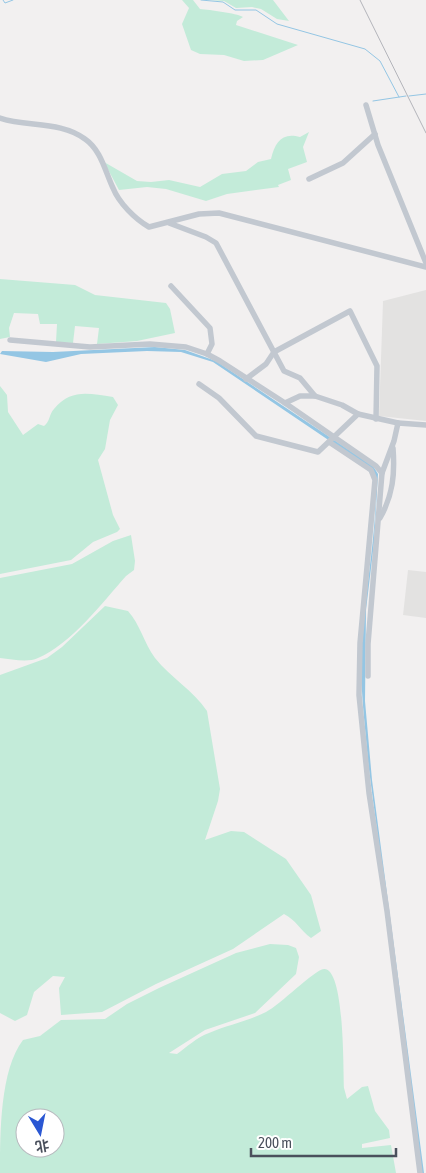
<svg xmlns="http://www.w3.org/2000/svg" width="426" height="1173" viewBox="0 0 426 1173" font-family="'Asap Condensed','Noto Sans SC',sans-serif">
	<rect width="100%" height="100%" fill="#f2f0f0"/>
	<g fill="#e3e2e1">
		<polygon points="426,290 426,421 379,416 383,301"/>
		<polygon points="408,570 426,572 426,618 403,615"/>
	</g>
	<g fill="#c3ebd9" fill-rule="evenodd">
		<path d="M182 0H193L200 9C210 10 236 13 243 17L237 21 236 25 298 45 263 60 244 61 224 55 200 54 191 50 182 24 189 8Z"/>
		<polygon points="208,0 273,0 289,21 277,19 261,9 252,7 236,8 224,1"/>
		<path d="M309 132 303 147 307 162 288 169 291 180 278 185 279 187 227 194 206 201 166 189 147 187 119 190 104 162 137 181 151 182 169 180 200 187 222 174 246 171 258 162 271 159C275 142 282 132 300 137Z"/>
		<polygon points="0,279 75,285 95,295 166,303 170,309 175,333 137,341 97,344 99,328 75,326 73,343 56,342 57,324 40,324 38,314 14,313 9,328 10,337 0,339"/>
		<path d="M0 386 7 395 8 412 23 435 38 424 44 426C50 422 49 414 54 409 72 388 89 394 113 397L118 405 110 420 105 449 98 460 113 515 120 529 117 532 93 542 71 560 0 574Z"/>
		<path d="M131 535 135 561 134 570 126 576C103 602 70 645 38 658 27 663 12 659 0 658V578L72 564 113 541Z"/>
		<path d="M105 606 128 611C140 624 144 643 155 658 171 678 193 690 207 711L220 789 218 801 205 840 231 831 244 832 286 859 311 895 321 931 311 938C300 930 296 920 284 914L233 949 156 984 102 1012 61 1015 59 988 65 977 53 976 34 992 27 1015 15 1021 0 1013V675L47 658 62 647Z"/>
		<path d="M270 944 288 945 296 948 299 957 296 974 255 1013 205 1030 169 1053 177 1054C187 1047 197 1037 209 1033 227 1025 248 1021 266 1012 280 1005 314 970 324 969 345 968 343 1071 344 1088L347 1099 362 1087 368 1086 375 1111 389 1130 390 1138 362 1144V1148L391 1145 396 1173H0C0 1133 0 1070 23 1040L40 1036 61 1020 105 1019 127 1004 159 988 236 953ZM25 1118H55V1148H25Z"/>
	</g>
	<path fill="#94c6e4" d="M155 347 185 350 216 361 373 466 378 474 374 543 366 610 365 701 372 780 424 1173H422L368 762C365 722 359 683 362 643 365 589 377 534 376 479L358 460 213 362 181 352 147 351 81 354 46 362 0 354 2 351 53 352Z"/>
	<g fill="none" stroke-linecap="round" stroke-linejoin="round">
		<g stroke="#94c6e4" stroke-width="1">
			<polyline points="3,0 5,3 13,0"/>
			<polyline points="201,0 223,2 235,10 256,10 277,24 365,49 380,61 399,97"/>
			<polyline points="409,96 426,94"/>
			<polyline points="373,101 406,96"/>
		</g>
		<g stroke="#c2c8d0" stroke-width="5.5">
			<polyline points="366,105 378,145 426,263"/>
			<path d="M0 118C27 127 61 121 85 139 101 150 105 171 113 188 119 203 135 219 149 227L199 214 219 213 426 267"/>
			<polyline points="309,179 343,163 375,134"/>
			<polyline points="169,223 206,237 216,243 284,371 300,378 315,396 342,405 358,414 398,423"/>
			<polyline points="171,286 210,328 212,344 207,354"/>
			<polyline points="10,340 90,347 150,344 186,347 207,354 220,361 285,403 300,396 315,396"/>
			<polyline points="246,379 266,364 274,352 350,311 377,366 376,419"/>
			<polyline points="199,384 219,398 256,436 318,452 358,414"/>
			<polyline points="285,403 376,466 382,473"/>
			<polyline points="329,442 371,470 375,480 360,643 359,695 369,793 387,911 420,1173"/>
			<path d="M380 518C393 495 395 474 393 448"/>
			<polyline points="368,676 368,644 382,473 394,441 398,423 426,425"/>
		</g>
		<polyline stroke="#b3b4ba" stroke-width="1" points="360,0 426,133"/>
	</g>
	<g transform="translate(40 1133) rotate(170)"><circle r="24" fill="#ffffff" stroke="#b7b9be"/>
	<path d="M0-4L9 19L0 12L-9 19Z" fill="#2a57d3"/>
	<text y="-8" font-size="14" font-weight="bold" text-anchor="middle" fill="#4a505c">北</text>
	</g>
	<path d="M251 1148v8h145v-8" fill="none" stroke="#4a505c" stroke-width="2.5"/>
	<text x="258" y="1148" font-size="15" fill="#4a505c" stroke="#ffffff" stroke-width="4" paint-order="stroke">200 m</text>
</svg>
